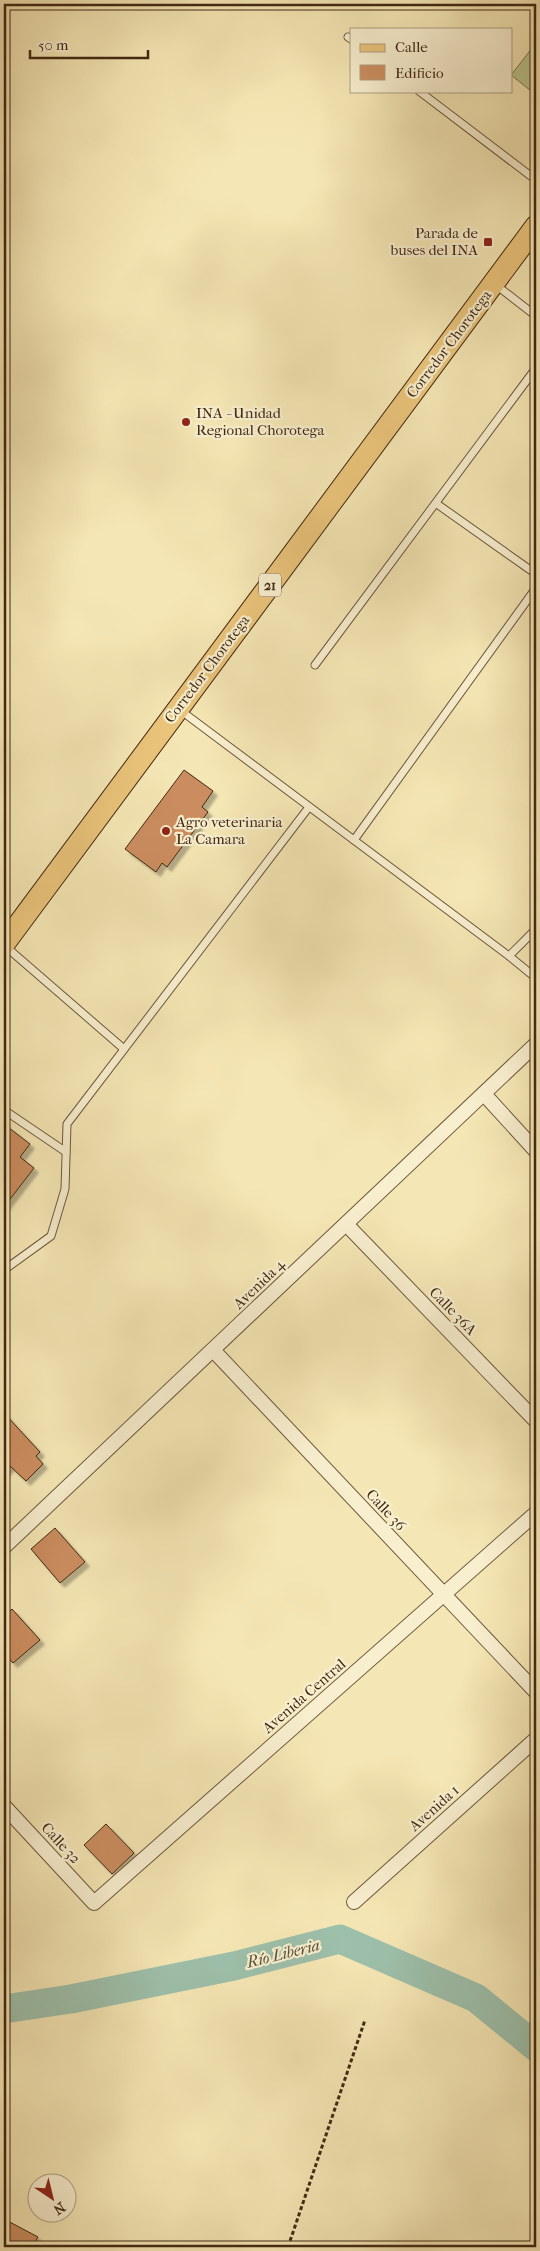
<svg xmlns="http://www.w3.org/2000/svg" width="540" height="2251" viewBox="0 0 540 2251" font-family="'IM FELL French Canon',serif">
	<defs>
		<filter id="shadow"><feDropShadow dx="4.5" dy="4.5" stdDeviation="1" flood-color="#0004"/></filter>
	</defs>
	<rect width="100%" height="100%" fill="#f5e7b5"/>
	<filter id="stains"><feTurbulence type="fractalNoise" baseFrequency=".004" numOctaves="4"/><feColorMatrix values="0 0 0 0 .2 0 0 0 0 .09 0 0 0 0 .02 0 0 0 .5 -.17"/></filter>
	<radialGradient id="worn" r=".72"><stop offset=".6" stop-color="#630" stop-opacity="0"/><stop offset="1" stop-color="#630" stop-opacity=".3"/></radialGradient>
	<polygon fill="#bcc58d" stroke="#7e7650" points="536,43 536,95 511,75"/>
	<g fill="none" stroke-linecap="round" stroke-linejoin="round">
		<polyline stroke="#9dc0ab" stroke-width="29" points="4,2009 71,1999 234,1966 340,1939 476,1998 536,2047"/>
	</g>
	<g fill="#cb8d5e" stroke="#412813" filter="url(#shadow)">
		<polygon points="184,770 213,791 202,807 208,812 167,867 162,863 156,872 125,849"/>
		<polygon points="4,1124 30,1144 20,1157 34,1168 4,1207"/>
		<polygon points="4,1413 40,1452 36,1456 43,1464 26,1481 10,1466 4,1473"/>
		<polygon points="55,1528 85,1562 60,1583 31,1549"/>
		<polygon points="12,1609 40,1640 13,1663 4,1653 4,1617"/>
		<polygon points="106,1824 134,1853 112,1874 84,1845"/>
		<polygon points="4,2219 38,2237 32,2247 4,2247"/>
	</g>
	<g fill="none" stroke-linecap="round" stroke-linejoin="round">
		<defs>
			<g id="service">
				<polyline points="348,37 351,39"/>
				<polyline points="419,91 536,180"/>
				<polyline points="496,285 536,316"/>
				<polyline points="437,504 536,574"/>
				<polyline points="315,665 536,368"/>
				<polyline points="180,710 509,956 536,929"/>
				<polyline points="354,840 536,588"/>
				<polyline points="5,946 124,1049"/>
				<polyline points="509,956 536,978"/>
				<polyline points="4,1110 66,1152"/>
				<polyline points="4,1270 51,1236 65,1189 67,1124 309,807"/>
			</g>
			<g id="minor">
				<polyline points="484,1094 536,1151"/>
				<polyline points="346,1224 536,1421"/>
				<polyline points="213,1350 536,1692"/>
				<polyline points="4,1547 536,1044"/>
				<polyline points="4,1806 94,1903 536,1513"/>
				<polyline points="354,1902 536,1739"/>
			</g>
			<polyline id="primary" points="4,944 536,226"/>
		</defs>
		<use href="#service" stroke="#6e583c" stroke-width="9"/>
		<use href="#minor" stroke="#6e583c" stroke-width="16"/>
		<use href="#primary" stroke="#412813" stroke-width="23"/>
		<polyline stroke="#412813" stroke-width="3" stroke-dasharray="4 2.5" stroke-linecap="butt" points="288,2247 365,2020"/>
		<use href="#service" stroke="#f8efcf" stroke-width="7"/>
		<use href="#minor" stroke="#f8efcf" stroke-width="14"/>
		<use href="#primary" stroke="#eac47a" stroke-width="21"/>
	</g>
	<g fill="#8f2418" stroke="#f8efcf" stroke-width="2">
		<rect x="483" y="237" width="10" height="10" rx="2.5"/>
		<circle cx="186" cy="422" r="5"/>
		<circle cx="166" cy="831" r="5"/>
	</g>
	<g text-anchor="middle" stroke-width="4.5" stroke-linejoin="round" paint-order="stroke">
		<rect fill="#f8efcf" stroke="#78644b" stroke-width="1" x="259" y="573.5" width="22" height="23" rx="4"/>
		<g font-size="14" font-weight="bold" fill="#412813">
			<text x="270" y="590">21</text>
		</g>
		<g font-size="15" fill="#412813" stroke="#f8efcf" text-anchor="start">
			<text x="478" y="238" text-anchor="end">Parada de<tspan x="478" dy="17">buses del INA</tspan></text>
			<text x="196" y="418">INA - Unidad<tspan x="196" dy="17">Regional Chorotega</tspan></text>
			<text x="176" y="827">Agro veterinaria<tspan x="176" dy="17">La Camara</tspan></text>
		</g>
		<g font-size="15" fill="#412813" stroke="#f8efcf">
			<text transform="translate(449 344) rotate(-53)" y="5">Corredor Chorotega</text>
			<text transform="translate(207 669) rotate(-53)" y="5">Corredor Chorotega</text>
			<text transform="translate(259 1284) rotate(-44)" y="5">Avenida 4</text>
			<text transform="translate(453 1311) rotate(46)" y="5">Calle 36A</text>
			<text transform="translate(386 1510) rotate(47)" y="5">Calle 36</text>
			<text transform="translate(304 1696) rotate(-41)" y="5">Avenida Central</text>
			<text transform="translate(434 1808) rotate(-42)" y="5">Avenida 1</text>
			<text transform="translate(61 1843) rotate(47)" y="5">Calle 32</text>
		</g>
		<g font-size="16" font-style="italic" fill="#584e39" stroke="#f8efcf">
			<text transform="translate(283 1953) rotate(-14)" y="6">Río Liberia</text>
		</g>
	</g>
	<rect width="540" height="2251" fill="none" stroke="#f5e7b5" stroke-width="20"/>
	<rect x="5" y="5" width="530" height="2241" fill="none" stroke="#412813" stroke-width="2.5"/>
	<rect x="10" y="10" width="520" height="2231" fill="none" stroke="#412813"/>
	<rect x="350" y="28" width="162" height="65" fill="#f8efcf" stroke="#af9f84"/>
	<rect x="360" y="44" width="25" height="8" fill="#eac47a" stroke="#af9f84"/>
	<text x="395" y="52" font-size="15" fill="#412813">Calle</text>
	<rect x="360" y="65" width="25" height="15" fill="#cb8d5e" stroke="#af9f84"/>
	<text x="395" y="78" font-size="15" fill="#412813">Edificio</text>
	<g transform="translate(52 2198) rotate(145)"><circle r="24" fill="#f8efcf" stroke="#af9f84"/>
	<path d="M0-4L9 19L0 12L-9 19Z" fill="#8f2418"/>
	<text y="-8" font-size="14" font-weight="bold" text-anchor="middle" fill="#412813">N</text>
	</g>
	<path d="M30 50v8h118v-8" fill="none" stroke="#412813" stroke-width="2.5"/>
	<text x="38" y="50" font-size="15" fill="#412813" stroke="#f8efcf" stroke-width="4" paint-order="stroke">50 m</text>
	<rect width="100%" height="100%" filter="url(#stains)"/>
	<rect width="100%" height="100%" fill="url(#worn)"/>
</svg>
